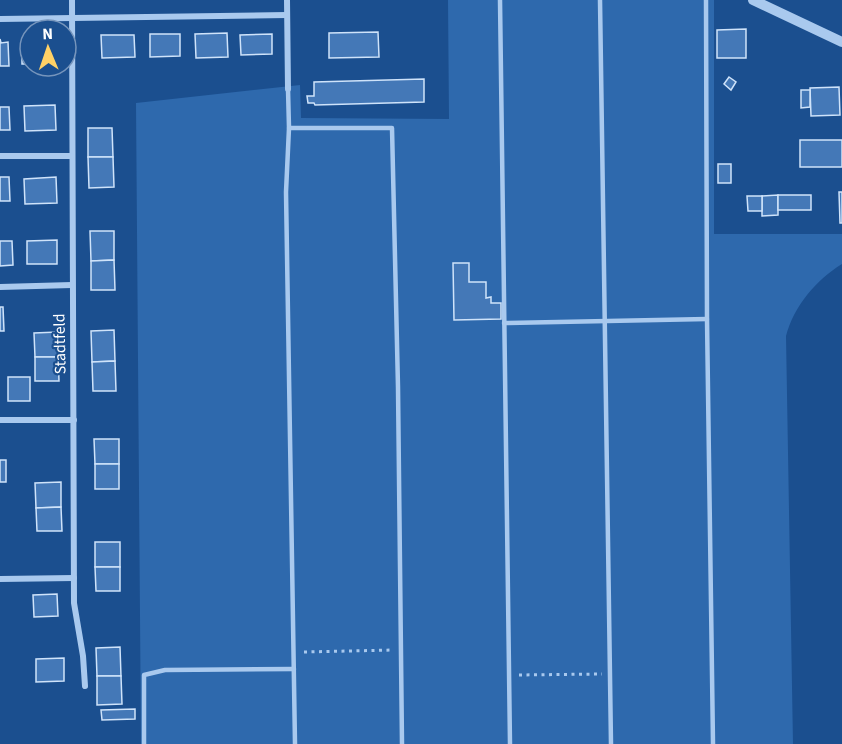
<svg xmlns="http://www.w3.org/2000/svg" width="842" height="744" viewBox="0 0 842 744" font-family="'Source Sans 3',sans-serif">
	<rect width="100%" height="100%" fill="#1b4f8f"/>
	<path fill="#2e69ad" d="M448 0H714V234H842V264C816 280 794 306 786 336L793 744H141L136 103 300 85 301 118 449 119Z"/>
	<g fill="#4478b7" stroke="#cfe3fa" stroke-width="1.5">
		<polygon points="746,29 746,58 717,58 717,30"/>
		<polygon points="378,32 379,57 329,58 329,33"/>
		<polygon points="227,33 228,57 196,58 195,34"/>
		<polygon points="150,34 180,34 180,56 150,57"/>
		<polygon points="272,34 272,54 241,55 240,35"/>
		<polygon points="101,35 134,35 135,57 102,58"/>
		<polygon points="0,39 1,43 8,42 9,66 0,66"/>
		<rect x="22" y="42" width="8" height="22"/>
		<polygon points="729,77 736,82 731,90 724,84"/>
		<polygon points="424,79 424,102 315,105 314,103 308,103 307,96 314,96 314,82"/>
		<polygon points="839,87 840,115 811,116 810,88"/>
		<polygon points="801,90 810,90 810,107 801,108"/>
		<polygon points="55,105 56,130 25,131 24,106"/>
		<polygon points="0,107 9,107 10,130 0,130"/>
		<polygon points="88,128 112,128 113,157 88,157"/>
		<rect x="800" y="140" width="42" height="27"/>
		<polygon points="88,157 113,157 114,187 89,188"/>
		<rect x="718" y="164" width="13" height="19"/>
		<polygon points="0,177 9,177 10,201 0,201"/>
		<polygon points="56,177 57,203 25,204 24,179"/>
		<polygon points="839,192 842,192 842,223 840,223"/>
		<polygon points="778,195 778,215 762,216 762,196"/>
		<rect x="778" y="195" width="33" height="15"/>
		<polygon points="747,196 762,196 762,211 748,211"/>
		<polygon points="90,231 114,231 114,260 91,261"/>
		<polygon points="57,240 57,264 27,264 27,241"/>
		<polygon points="0,241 12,241 13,265 0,266"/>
		<polygon points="114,260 115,290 91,290 91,261"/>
		<polygon points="453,263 469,263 469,282 486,282 486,298 491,297 491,303 501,303 501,319 454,320"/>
		<polygon points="0,307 3,307 4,331 0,331"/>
		<polygon points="114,330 115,361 92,362 91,331"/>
		<polygon points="58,332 58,357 35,357 34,333"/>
		<polygon points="35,357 58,357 59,381 35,381"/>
		<polygon points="115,361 116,391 93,391 92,362"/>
		<rect x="8" y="377" width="22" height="24"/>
		<polygon points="94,439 119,439 119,464 95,464"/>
		<rect x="0" y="460" width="6" height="22"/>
		<rect x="95" y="464" width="24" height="25"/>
		<polygon points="61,482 61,507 36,508 35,483"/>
		<polygon points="61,507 62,531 37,531 36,508"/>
		<rect x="95" y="542" width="25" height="25"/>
		<polygon points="95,567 120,567 120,591 96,591"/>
		<polygon points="57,594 58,616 34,617 33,595"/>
		<polygon points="120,647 121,676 97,676 96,648"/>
		<polygon points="64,658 64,681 36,682 36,659"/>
		<polygon points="97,676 121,676 122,704 97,705"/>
		<polygon points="135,709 135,719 102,720 101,710"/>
	</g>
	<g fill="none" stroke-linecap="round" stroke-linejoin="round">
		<g stroke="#a9c9ee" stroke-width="3" stroke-dasharray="3 4.5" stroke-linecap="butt">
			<polyline points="304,652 393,650"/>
			<polyline points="519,675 602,674"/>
		</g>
		<g stroke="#a9c9ee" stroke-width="4.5">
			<polyline points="500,0 510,744"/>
			<polyline points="600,0 611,744"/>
			<polyline points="706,0 707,319 713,744"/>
			<polyline points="288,89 289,128 286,192 295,744"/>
			<polyline points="289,128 392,128 398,387 402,744"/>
			<polyline points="504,323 707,319"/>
			<polyline points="144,744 144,675 165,670 294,669"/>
		</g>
		<g stroke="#a9c9ee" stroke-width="6">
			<polyline points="72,0 74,603 83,656 85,686"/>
			<polyline points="287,0 288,89"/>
			<polyline points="0,19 287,15"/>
			<polyline points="0,156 71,156"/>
			<polyline points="0,287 72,285"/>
			<polyline points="0,420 74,420"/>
			<polyline points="0,579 74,578"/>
		</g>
		<polyline stroke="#a9c9ee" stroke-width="10" points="753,0 842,42"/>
	</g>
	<g text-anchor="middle" stroke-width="4.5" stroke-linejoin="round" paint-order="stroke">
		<g font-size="16" fill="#fff" stroke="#1b4f8f">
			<text transform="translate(59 344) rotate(-91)" y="6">Stadtfeld</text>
		</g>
	</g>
	<g transform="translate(48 48) rotate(358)"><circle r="28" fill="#1b4f8f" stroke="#7695bc" stroke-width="1.5"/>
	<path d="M0-4.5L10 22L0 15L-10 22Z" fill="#ffd166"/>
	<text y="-9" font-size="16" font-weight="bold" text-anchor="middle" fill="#ffffff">N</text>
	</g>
</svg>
